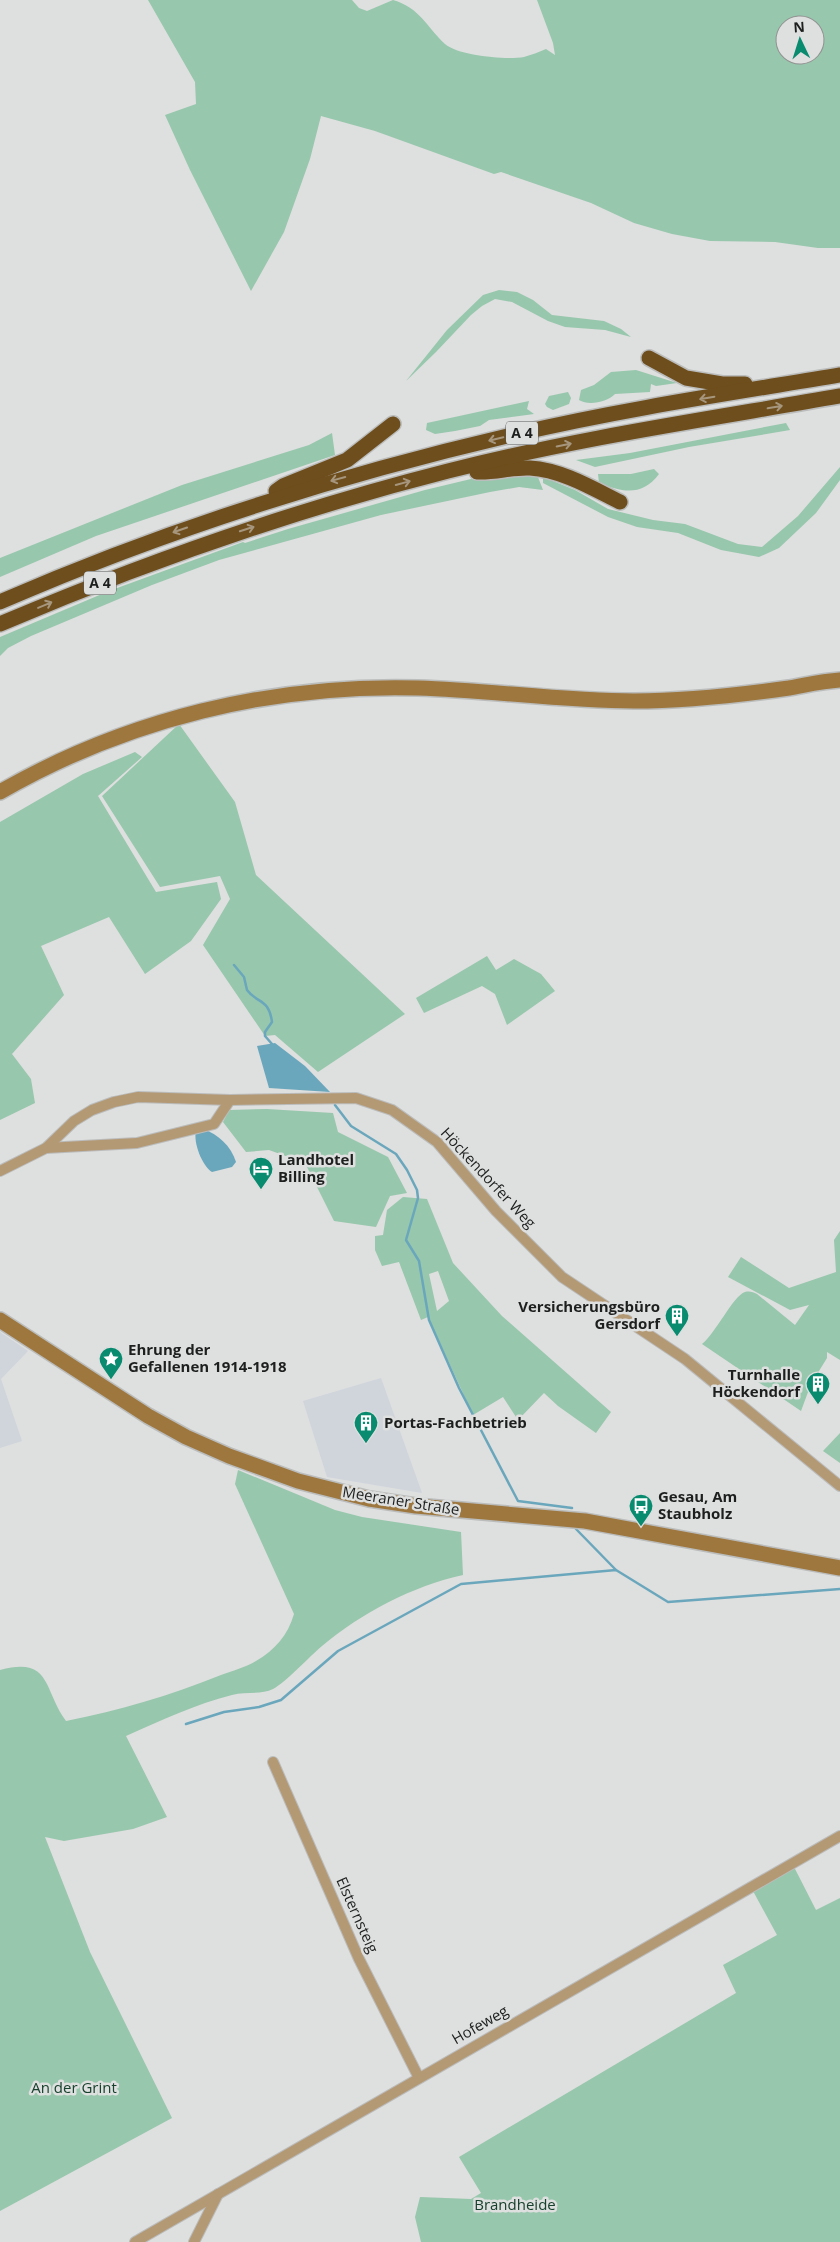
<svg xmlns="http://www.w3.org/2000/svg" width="840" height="2242" viewBox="0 0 840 2242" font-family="'Open Sans',sans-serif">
	<rect width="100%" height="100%" fill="#dedfdf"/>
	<g fill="#d0d5dc">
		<polygon points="0,1332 28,1351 1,1379 22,1441 0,1448"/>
		<polygon points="381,1378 422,1493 327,1477 303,1401"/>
	</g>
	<g fill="#97c7ac" fill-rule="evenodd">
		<path d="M148 0H352L359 8 367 11 393 0C420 8 426 26 445 44 459 56 506 60 524 57 531 55 539 52 546 49L555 55 553 43 537 0H840V248H818L775 242 710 241 672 234 634 223 591 203 501 172 494 174 375 131 321 116 310 159 284 232 251 291 190 170 165 115 196 104 195 82ZM785 25H815V55H785Z"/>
		<polygon points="499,290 517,292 533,300 552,315 604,321 621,329 631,337 605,330 565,327 548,321 512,302 495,299 482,306 471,315 436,352 406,381 447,330 483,295"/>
		<path d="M636 370 677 383 656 386 651 384 650 392 615 394C607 402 589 406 579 400L581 390 594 385 611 372Z"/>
		<polygon points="568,392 571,398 569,404 553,410 547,407 545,404 549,396"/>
		<polygon points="529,401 527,409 534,414 489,420 480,426 455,431 435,434 426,430 427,423"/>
		<polygon points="786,423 790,430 689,447 595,467 576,460 630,453"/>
		<polygon points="332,433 335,455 96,536 0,577 0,558 182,485 309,445"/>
		<polygon points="840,467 840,480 816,513 779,548 759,557 721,550 678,533 637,527 608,517 543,483 543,477 575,490 608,509 653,520 685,524 738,544 762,547 798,516"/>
		<path d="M654 469 659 474C642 497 622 492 599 483L598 474H631Z"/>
		<polygon points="536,472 543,490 519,487 490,492 381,515 219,560 152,585 31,636 8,648 0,656 0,637 109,591 243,542 245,543 288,529 425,490 496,473"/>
		<polygon points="179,724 235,802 256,875 405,1014 318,1072 275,1035 265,1036 203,945 230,899 220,876 160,887 102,796"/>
		<polygon points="135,752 142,757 98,796 156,892 217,882 221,899 191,941 145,974 109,917 41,946 64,995 12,1054 31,1079 35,1103 0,1120 0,822 83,774"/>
		<polygon points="487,956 496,970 514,959 541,974 555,991 507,1025 495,994 482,986 424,1013 416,998"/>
		<polygon points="267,1109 333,1113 338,1132 388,1157 407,1193 390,1196 376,1227 334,1221 305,1163 269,1150 246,1152 223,1122 229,1110"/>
		<path d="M403 1197 427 1199 453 1263 502 1316 611 1412 596 1433 558 1406 544 1393 518 1420 503 1397 473 1415 428 1317 421 1320 399 1262 382 1266 375 1250V1236L383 1235 387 1210ZM438 1271 449 1301 437 1311 429 1274Z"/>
		<path d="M840 1231V1360L827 1352V1358L811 1384 801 1411 702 1344C716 1333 733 1296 745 1292 750 1291 753 1292 757 1294L795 1325 809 1305 790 1310 728 1277 741 1257 789 1288 836 1272 834 1240Z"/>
		<polygon points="840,1433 840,1463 823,1451"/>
		<path d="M238 1470 335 1510 362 1517 461 1532 463 1575C413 1586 361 1613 322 1646 310 1656 285 1683 273 1689 262 1695 245 1691 232 1695 196 1704 160 1721 126 1736L167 1817 133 1829 64 1841 45 1837 90 1952 172 2118 0 2211V1670C52 1656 43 1690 66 1721 120 1710 169 1696 221 1675 232 1671 246 1667 256 1661 275 1650 288 1635 294 1614L235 1484Z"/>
		<polygon points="794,1867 816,1910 840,1898 840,2242 421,2242 415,2217 420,2197 471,2199 481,2193 459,2157 736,1993 723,1965 777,1935 753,1891"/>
	</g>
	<g fill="#6aa7bc">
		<polygon points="275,1043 305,1066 330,1092 269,1088 257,1046"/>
		<path d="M203 1129C218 1134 231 1146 236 1162L232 1167 212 1172C202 1166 193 1142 196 1131Z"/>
	</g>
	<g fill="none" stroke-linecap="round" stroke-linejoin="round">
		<g stroke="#6aa7bc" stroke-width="2.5">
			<path d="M234 965 244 977 247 990C257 1004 269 998 272 1022L265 1032V1036L272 1044"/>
			<polyline points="335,1105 351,1126 396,1154 407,1170 417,1190 418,1198 406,1240 419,1261 429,1320 459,1388 518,1501 572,1508"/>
			<polyline points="576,1529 616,1570"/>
			<polyline points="186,1724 224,1712 259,1707 281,1700 338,1651 461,1584 616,1570 668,1602 840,1589"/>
		</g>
		<defs>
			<g id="street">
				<polyline points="46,1148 137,1143 214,1124 230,1100"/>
				<polyline points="0,1171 46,1148 74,1121 92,1110 114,1102 138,1097 230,1100 356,1098 392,1110 437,1142 496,1211 562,1277 685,1359 840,1486"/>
				<polyline points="273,1762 359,1959 419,2078"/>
				<polyline points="135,2242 840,1836"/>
				<polyline points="194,2242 218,2194"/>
			</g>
			<g id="secondary">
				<path d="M0 792C127 719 271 684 418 688 490 690 562 701 634 701 684 701 739 695 789 688 806 685 823 681 840 680"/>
				<polyline points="0,1320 148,1416 186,1437 229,1456 298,1481 369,1499 416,1506 585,1521 840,1568"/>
			</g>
			<g id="highway">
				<polyline points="649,358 686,378 722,384 745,384"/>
				<path d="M477 472C495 473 512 467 530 468 562 470 592 488 620 502"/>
				<polyline points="276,491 283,486 347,460 393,424"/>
				<path d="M0 602C167 529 339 475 516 434 623 409 732 393 840 375"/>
				<path d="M0 624C146 562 294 510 448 471 577 438 709 419 840 396"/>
			</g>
		</defs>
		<use href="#street" stroke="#bbbcbc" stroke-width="12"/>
		<use href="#secondary" stroke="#bbbcbc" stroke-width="18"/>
		<use href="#highway" stroke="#bbbcbc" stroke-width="18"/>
		<use href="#street" stroke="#b49975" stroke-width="10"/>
		<use href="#secondary" stroke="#9d773e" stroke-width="15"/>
		<use href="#highway" stroke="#6e4e1c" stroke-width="15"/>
	</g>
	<defs><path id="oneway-shaft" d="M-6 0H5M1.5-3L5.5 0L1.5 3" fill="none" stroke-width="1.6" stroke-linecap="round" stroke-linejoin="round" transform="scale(1.25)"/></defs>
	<g stroke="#a6967e">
		<use href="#oneway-shaft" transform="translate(707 398) rotate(170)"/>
		<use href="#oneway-shaft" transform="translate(775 407) rotate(-10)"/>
		<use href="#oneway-shaft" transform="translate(496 439) rotate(167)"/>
		<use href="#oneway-shaft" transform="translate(564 445) rotate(-11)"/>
		<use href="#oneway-shaft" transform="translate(338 479) rotate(165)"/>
		<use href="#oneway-shaft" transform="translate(403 483) rotate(-15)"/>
		<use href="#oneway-shaft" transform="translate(247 529) rotate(-18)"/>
		<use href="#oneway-shaft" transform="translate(180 530) rotate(161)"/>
		<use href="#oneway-shaft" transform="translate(45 605) rotate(-23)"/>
	</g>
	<defs>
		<symbol id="hotel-pin" viewBox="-11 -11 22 30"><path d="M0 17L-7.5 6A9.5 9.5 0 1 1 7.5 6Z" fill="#098b70" stroke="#dedfdf"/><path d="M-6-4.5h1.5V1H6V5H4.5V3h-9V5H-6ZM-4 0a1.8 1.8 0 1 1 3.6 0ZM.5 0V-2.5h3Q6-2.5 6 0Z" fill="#fff"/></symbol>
		<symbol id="building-pin" viewBox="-11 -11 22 30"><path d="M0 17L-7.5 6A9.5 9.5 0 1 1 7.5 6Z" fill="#098b70" stroke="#dedfdf"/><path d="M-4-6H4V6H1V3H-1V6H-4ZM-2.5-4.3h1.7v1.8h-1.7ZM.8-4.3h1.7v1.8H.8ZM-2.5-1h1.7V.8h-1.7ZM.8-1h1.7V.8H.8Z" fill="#fff"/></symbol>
		<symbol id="sight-pin" viewBox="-11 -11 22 30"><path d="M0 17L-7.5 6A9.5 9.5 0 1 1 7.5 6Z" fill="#098b70" stroke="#dedfdf"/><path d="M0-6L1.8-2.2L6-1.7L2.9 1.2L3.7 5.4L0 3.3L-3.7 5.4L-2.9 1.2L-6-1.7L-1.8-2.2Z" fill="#fff"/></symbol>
		<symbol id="bus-pin" viewBox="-11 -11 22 30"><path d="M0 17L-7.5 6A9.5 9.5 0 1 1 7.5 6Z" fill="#098b70" stroke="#dedfdf"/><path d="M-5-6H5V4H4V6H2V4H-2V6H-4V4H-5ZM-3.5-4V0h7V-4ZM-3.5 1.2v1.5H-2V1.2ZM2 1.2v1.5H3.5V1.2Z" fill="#fff"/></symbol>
	</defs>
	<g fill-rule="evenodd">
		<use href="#hotel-pin" x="247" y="1155" width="28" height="38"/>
		<use href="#building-pin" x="663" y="1302" width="28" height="38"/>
		<use href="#sight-pin" x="97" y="1345" width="28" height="38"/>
		<use href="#building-pin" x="804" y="1370" width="28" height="38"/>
		<use href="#building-pin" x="352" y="1409" width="28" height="38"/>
		<use href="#bus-pin" x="627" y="1492" width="28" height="38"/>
	</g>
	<g text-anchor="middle" stroke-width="5" stroke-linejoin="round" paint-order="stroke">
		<g fill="#dedfdf" stroke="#575858" stroke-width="1">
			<rect x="506" y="421.5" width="32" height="23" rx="4"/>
			<rect x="84" y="571.5" width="32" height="23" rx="4"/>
		</g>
		<g font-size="14" font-weight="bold" fill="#1d1e1e">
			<text x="522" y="438">A 4</text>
			<text x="100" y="588">A 4</text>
		</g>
		<g font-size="15" font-weight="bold" fill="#1d1e1e" stroke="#dedfdf" text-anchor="start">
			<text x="278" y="1165">Landhotel<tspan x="278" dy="17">Billing</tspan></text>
			<text x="660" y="1312" text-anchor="end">Versicherungsbüro<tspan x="660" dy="17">Gersdorf</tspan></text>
			<text x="128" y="1355">Ehrung der<tspan x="128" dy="17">Gefallenen 1914-1918</tspan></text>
			<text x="800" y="1380" text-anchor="end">Turnhalle<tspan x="800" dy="17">Höckendorf</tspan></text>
			<text x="384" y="1428">Portas-Fachbetrieb</text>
			<text x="658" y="1502">Gesau, Am<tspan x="658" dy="17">Staubholz</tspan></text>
		</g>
		<g font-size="15" fill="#1d1e1e" stroke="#dedfdf">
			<text transform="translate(488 1178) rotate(47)" y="5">Höckendorfer Weg</text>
			<text transform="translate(401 1501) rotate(9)" y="5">Meeraner Straße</text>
			<text transform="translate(357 1915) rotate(66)" y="5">Elsternsteig</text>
			<text transform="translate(480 2025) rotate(-30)" y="5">Hofeweg</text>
		</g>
		<g font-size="15" fill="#16412c" stroke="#dedfdf">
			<text x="74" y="2093">An der Grint</text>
			<text x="515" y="2210">Brandheide</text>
		</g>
	</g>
	<g transform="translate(800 40) rotate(356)"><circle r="24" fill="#dedfdf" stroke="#919292"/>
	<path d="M0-4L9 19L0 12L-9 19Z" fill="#098b70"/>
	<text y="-8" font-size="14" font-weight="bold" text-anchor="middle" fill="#1d1e1e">N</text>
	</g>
</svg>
